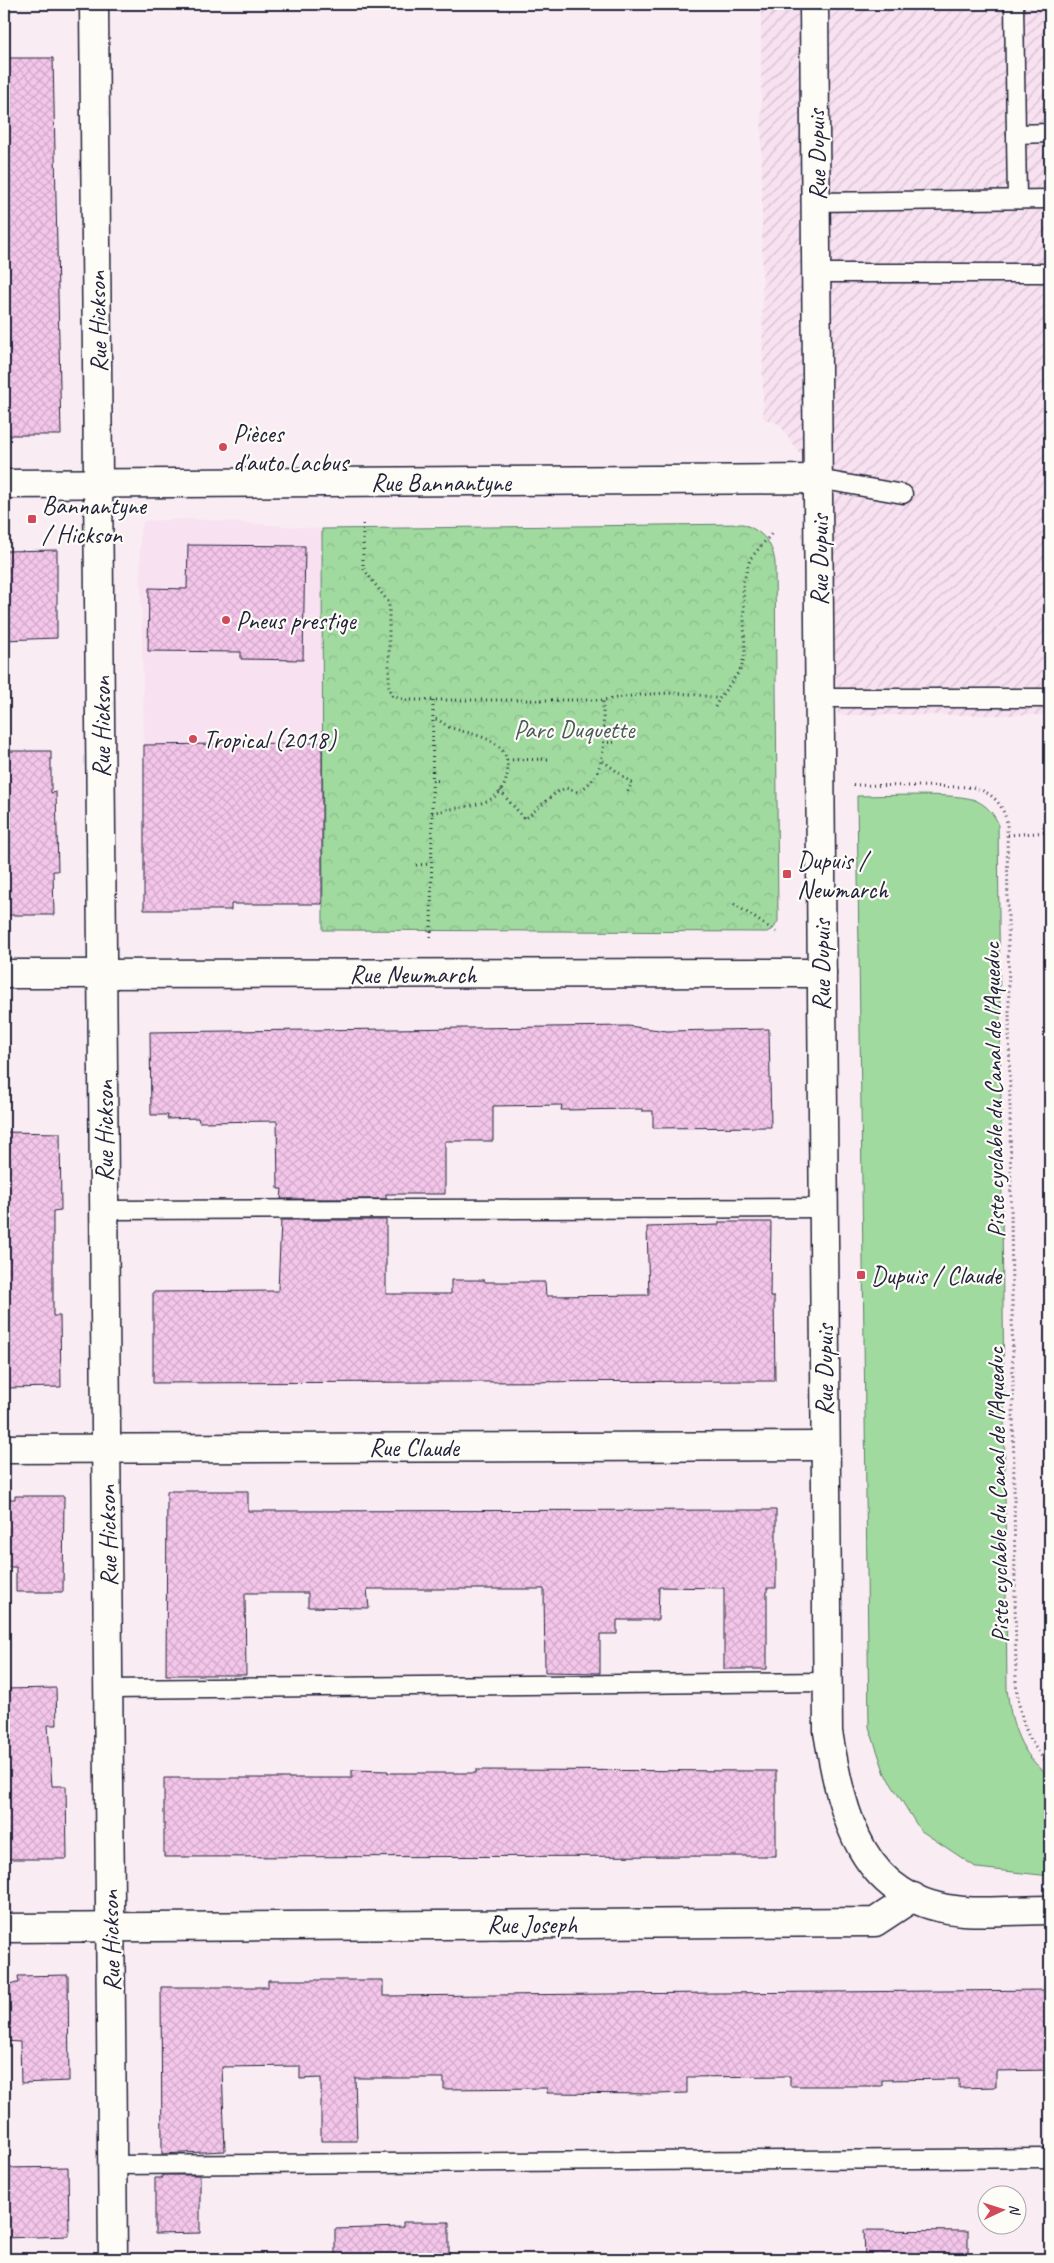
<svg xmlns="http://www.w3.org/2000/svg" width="1054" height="2263" viewBox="0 0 1054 2263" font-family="Caveat,sans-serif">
	<defs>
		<pattern id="industrial-furrows" width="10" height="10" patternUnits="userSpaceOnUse" patternTransform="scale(1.25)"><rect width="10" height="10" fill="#f8e1f0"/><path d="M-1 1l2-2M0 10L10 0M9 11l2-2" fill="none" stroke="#d4c1cf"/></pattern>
		<pattern id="park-crowns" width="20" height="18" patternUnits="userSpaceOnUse" patternTransform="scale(1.25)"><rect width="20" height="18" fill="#a0da9f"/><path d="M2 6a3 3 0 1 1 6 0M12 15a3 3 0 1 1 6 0" fill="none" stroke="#8abb8a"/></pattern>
		<pattern id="building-cross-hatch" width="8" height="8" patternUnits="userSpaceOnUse" patternTransform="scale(1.25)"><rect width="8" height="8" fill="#f4c6ea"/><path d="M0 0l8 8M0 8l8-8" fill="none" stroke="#d1aaca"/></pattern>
	</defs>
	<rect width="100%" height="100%" fill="#faecf3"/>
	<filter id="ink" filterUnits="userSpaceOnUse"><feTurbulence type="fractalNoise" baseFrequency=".02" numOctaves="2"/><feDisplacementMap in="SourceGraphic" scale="10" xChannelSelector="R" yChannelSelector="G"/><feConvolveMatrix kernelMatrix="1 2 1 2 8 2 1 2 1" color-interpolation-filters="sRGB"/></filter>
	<g filter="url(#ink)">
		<polygon fill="#f8e1f0" points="193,519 322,529 322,743 144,745 140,532 144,521"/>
		<polygon fill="url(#industrial-furrows)" points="761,4 1050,4 1050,715 838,715 818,479 779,424 763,418"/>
		<path fill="#a0da9f" stroke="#617e6d" d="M857 796C880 796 961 792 977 801 987 806 993 813 998 823L1007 1689C1011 1724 1020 1755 1050 1776V1876L977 1868 920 1830 885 1774 869 1727Z"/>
		<path fill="url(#park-crowns)" stroke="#617e6d" d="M743 524C763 532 772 542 775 562L778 921 774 928 767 932 323 930 322 529Z"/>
		<g fill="url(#building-cross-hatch)" stroke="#22223b">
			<polygon points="4,58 53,58 61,435 4,435"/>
			<polygon points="188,545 305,546 303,660 241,659 241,652 148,651 149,588 187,589"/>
			<polygon points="57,550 57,638 4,640 4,551"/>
			<polygon points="294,743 322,743 322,904 231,904 231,910 144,910 144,745"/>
			<polygon points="4,751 51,751 51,793 56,792 58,871 53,871 54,915 4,915"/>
			<polygon points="628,1026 667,1031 769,1029 771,1127 653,1128 653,1111 642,1111 642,1109 561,1110 562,1105 493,1106 493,1141 445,1141 445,1194 386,1194 386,1199 281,1199 282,1189 278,1189 277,1121 199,1122 198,1118 167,1119 168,1115 151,1115 150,1032"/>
			<polygon points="4,1132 60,1133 61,1210 53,1211 53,1316 60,1316 61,1387 4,1388"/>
			<polygon points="281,1220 386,1220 386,1294 451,1294 451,1280 484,1280 485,1282 545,1282 546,1296 649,1295 647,1227 719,1225 719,1222 771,1222 770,1297 774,1297 775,1381 153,1383 153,1292 278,1291"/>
			<polygon points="167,1491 248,1491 248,1511 776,1510 776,1588 767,1588 767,1669 724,1669 724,1588 659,1587 658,1620 617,1620 617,1634 600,1634 600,1673 545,1672 544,1589 367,1589 369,1608 308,1607 308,1593 245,1593 246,1675 166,1675"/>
			<polygon points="15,1496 64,1496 63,1592 16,1592 16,1567 4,1567 4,1499 15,1499"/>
			<polygon points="56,1688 57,1725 48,1725 52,1786 66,1786 67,1859 4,1859 4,1689"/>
			<polygon points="352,1770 388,1771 388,1773 476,1773 476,1770 776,1771 776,1856 164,1857 164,1778 352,1778"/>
			<polygon points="68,1975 69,2081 21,2083 20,2042 4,2041 4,1984 19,1983 18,1976"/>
			<polygon points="268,1980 383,1980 383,1996 1050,1990 1050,2070 996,2071 996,2087 959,2088 959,2079 882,2080 882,2086 790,2086 790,2076 687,2077 687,2093 657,2094 547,2093 547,2088 444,2089 444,2078 355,2078 357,2141 321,2141 321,2078 300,2079 300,2066 222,2067 225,2151 162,2154 161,1987 268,1987"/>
			<polygon points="68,2167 69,2236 4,2238 4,2168"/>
			<polygon points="162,2175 200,2175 200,2233 155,2234 155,2178 162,2178"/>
			<polygon points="403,2222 449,2222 449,2259 335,2259 335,2229 403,2227"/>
			<polygon points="864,2230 968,2231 968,2259 865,2259"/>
		</g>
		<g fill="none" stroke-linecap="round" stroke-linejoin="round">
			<defs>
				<g id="service">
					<polyline points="1014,4 1017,199"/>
					<polyline points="1016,134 1050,133"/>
					<polyline points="816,202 1050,199"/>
					<polyline points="817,273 1050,273"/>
					<polyline points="818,479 903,494"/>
					<polyline points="819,698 1050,698"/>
					<polyline points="105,1210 823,1208"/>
					<polyline points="108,1689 827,1682"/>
					<polyline points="112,2165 1050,2158"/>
				</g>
				<g id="minor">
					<polyline points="94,4 113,2259"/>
					<path d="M814 4 828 1732C842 1815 861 1903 963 1911 992 1913 1021 1910 1050 1910"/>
					<polyline points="4,974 822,973"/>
					<polyline points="4,1449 824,1446"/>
					<polyline points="4,1928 875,1922 913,1897"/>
				</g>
				<polyline id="tertiary" points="4,484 818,479"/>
			</defs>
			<use href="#service" stroke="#22223b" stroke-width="21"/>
			<use href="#minor" stroke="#22223b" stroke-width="31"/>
			<use href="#tertiary" stroke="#22223b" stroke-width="31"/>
			<g stroke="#22223b" stroke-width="3" stroke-dasharray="1 4" stroke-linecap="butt">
				<polyline points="363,524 363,568 389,603 389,687 392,695 406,700 603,700"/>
				<polyline points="715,707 719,699"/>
				<polyline points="603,743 616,742"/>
				<polyline points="507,760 549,759"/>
				<polyline points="603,761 632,783 626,794"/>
				<polyline points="432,780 441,781"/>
				<path d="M853 785 972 787C992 792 1002 803 1007 822L1016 1681C1019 1714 1025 1741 1050 1765"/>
				<path d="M500 791 525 819 557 792 566 788 578 792C612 772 602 733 603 700 643 694 679 689 719 699L741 669 745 653 743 583 750 559 772 533"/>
				<path d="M432 813C449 808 477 807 491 799 501 793 506 785 507 774 512 737 474 736 449 727 443 724 440 719 433 719"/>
				<polyline points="1044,832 1044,820 1050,820"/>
				<polyline points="1008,835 1050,832"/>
				<polyline points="416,865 431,864"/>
				<polyline points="734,904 776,932"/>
				<polyline points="431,937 433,700"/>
			</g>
			<use href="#service" stroke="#fdfcf7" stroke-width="18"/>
			<use href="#minor" stroke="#fdfcf7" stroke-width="28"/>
			<use href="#tertiary" stroke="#fdfcf7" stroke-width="28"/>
		</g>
	</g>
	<g fill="#d1495b" stroke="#fdfcf7" stroke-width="2">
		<circle cx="223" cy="447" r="5"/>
		<rect x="27" y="514" width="10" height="10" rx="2.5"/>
		<circle cx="226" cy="620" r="5"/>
		<circle cx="193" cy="739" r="5"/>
		<rect x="782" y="869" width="10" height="10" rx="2.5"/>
		<rect x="856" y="1270" width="10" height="10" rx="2.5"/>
	</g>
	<g text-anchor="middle" stroke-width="4.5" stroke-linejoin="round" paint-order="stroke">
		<g font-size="25" fill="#22223b" stroke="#fdfcf7">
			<text transform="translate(816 155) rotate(-91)" y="9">Rue Dupuis</text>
			<text transform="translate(97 322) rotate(-91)" y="9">Rue Hickson</text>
			<text x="441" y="491">Rue Bannantyne</text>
			<text transform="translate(819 560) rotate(-90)" y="9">Rue Dupuis</text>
			<text transform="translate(101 727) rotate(-90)" y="9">Rue Hickson</text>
			<text transform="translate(821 965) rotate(-90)" y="9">Rue Dupuis</text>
			<text x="413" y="983">Rue Newmarch</text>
			<text transform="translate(993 1090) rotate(-91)" y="9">Piste cyclable du Canal de l'Aqueduc</text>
			<text transform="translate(104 1131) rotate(-90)" y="9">Rue Hickson</text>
			<text transform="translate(824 1370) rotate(-90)" y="9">Rue Dupuis</text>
			<text x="414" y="1456">Rue Claude</text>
			<text transform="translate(997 1495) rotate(-91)" y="9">Piste cyclable du Canal de l'Aqueduc</text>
			<text transform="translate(107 1536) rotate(-91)" y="9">Rue Hickson</text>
			<text x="532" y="1933">Rue Joseph</text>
			<text transform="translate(110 1941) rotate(-91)" y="9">Rue Hickson</text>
		</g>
		<g font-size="25" fill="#22223b" stroke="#fdfcf7" text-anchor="start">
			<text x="233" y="442">Pièces<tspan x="233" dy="29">d'auto Lacbus</tspan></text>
			<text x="42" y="514">Bannantyne<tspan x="42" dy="29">/ Hickson</tspan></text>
			<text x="236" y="629">Pneus prestige</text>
			<text x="203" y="748">Tropical (2018)</text>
			<text x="797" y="869">Dupuis /<tspan x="797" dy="29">Newmarch</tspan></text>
			<text x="871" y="1284">Dupuis / Claude</text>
		</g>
		<g font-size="25" fill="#485959" stroke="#fdfcf7">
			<text x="574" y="738">Parc Duquette</text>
		</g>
	</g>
	<rect width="1054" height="2263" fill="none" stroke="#fdfcf7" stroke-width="20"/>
	<rect x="10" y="10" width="1034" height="2243" fill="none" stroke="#22223b" stroke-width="2" filter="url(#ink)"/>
	<g transform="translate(1002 2210) rotate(86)"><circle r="24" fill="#fdfcf7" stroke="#a5a5ac"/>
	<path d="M0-4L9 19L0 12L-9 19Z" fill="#d1495b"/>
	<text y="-8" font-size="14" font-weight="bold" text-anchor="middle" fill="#22223b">N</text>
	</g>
</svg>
